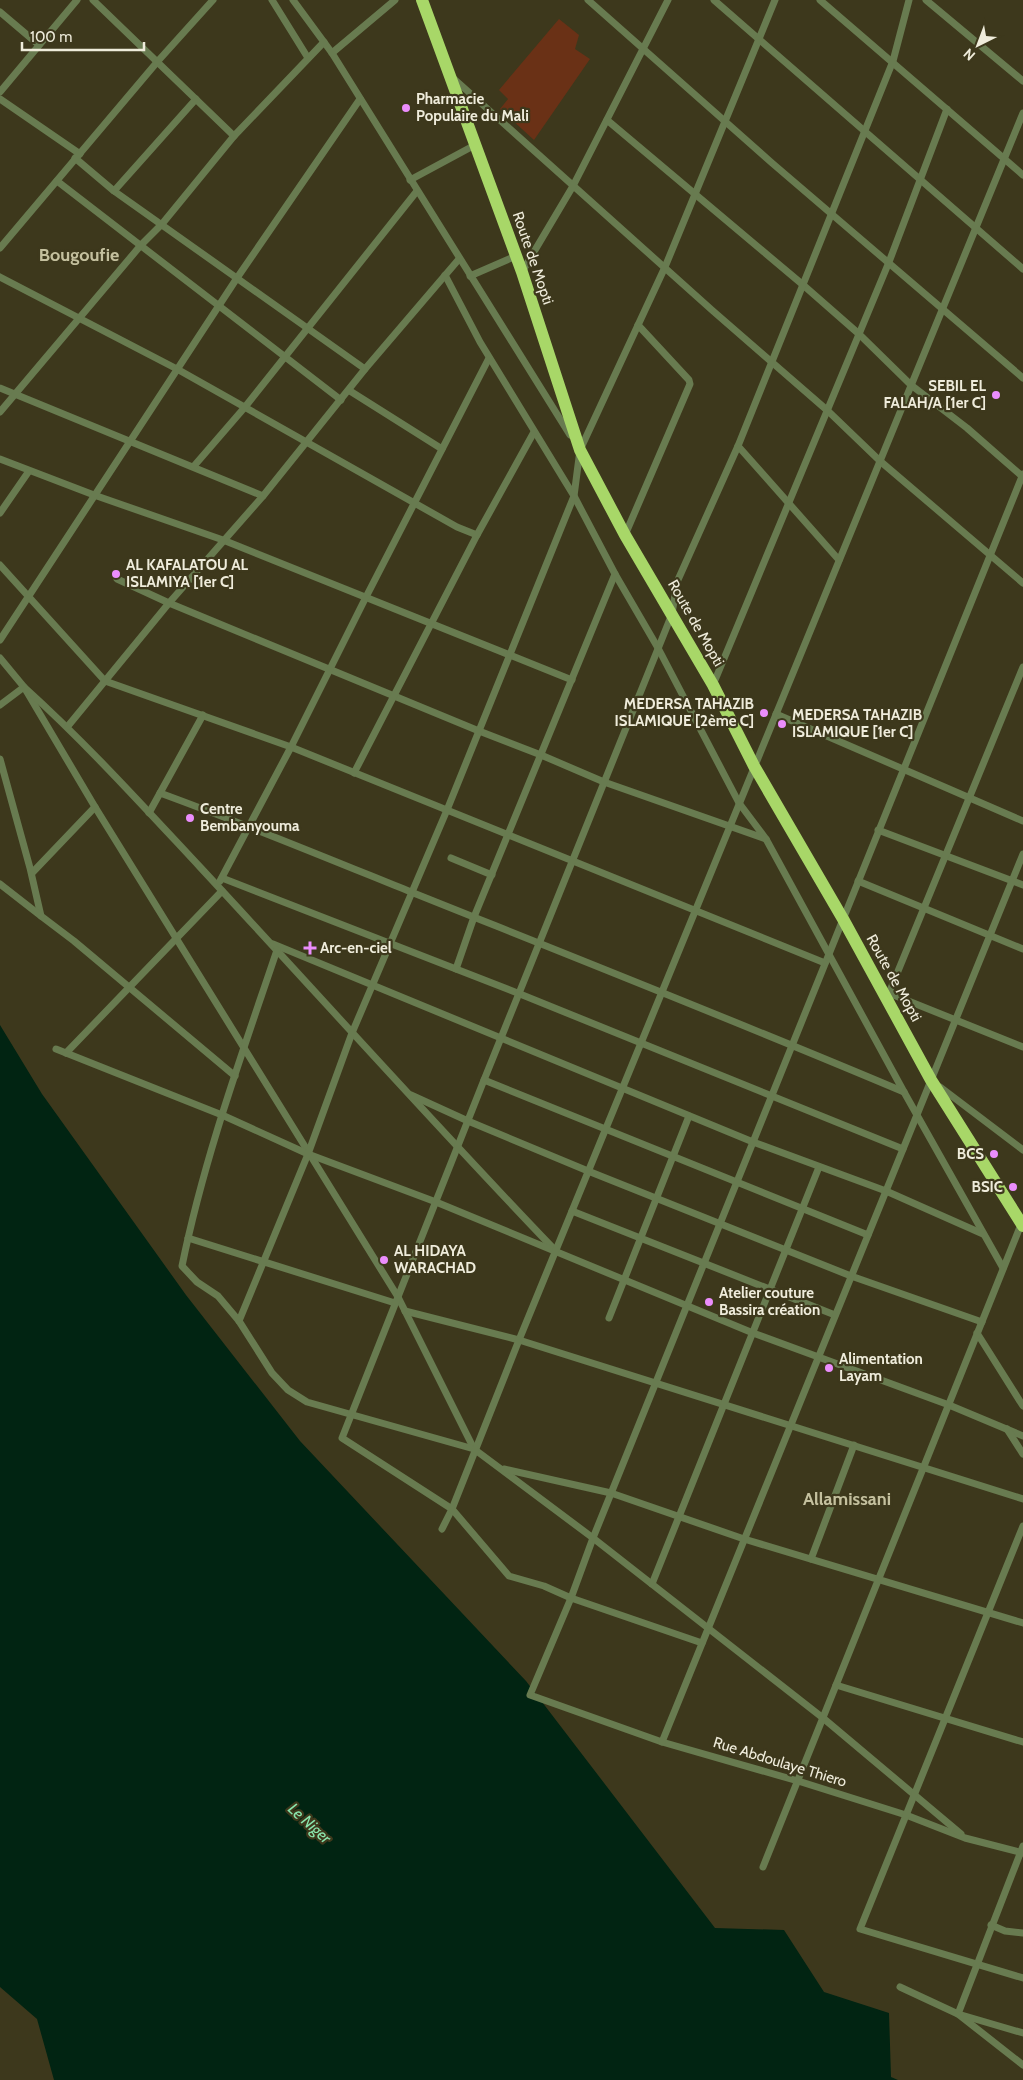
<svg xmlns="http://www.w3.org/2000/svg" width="1023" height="2080" viewBox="0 0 1023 2080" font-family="Cabin,sans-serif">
	<rect width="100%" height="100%" fill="#3d381c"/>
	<polygon fill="#6a3116" points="559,19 579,35 575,49 590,59 534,140 500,109 508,99 499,90"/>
	<polygon fill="#012412" points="0,1025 42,1094 186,1295 300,1441 526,1681 715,1928 784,1930 824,1992 889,2013 891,2077 898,2080 54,2080 37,2019 0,1987"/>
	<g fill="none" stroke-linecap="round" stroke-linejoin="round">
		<g stroke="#687b50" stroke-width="7">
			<polyline points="93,0 234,136"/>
			<polyline points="272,0 308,58"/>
			<polyline points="293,0 332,53 570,435"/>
			<polyline points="588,0 772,163 1023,378"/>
			<polyline points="714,0 1023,269"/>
			<polyline points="820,0 1023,175"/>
			<polyline points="926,0 1023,81"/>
			<polyline points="0,12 39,45"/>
			<polyline points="332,53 395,0"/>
			<polyline points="453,78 713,311 828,411 880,461 1023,583"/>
			<polyline points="0,92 77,0"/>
			<polyline points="0,99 80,154"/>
			<polyline points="607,120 802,284 859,334 911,385 967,428 1023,477"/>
			<polyline points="75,158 114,191 365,369"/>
			<polyline points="410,180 475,145"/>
			<polyline points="57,181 341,400"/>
			<polyline points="114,191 196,99"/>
			<polyline points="0,248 158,61 213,0"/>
			<polyline points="522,272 573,186 668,0"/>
			<polyline points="445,275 480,342 574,496 615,574 658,648 739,803 766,839 904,1092 1003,1268"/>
			<polyline points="470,276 516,256"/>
			<polyline points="0,277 177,369 457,527 477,535"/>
			<polyline points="0,388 263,496"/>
			<polyline points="350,391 442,449"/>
			<polyline points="0,412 141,245 162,224 234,136 324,42"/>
			<polyline points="738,446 839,560"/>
			<polyline points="0,459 94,495 223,540 572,680"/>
			<polyline points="194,466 245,407 417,191"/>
			<polyline points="1023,474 593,1538 571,1598 530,1695 662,1742 798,1781 906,1815 965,1838 1023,1853"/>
			<polyline points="0,513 29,471"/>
			<polyline points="625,535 690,384 689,380 638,325"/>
			<polyline points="0,565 105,681 291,747 825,963"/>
			<polyline points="117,579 169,603 479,731 541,755 604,782 766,839"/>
			<polyline points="0,640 237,278 360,99"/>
			<polyline points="0,658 24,687 95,807 398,1297 474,1449 593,1538 823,1718 961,1834"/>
			<polyline points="713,685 889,262 947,109"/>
			<path d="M0 705 24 687C86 743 143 806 200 867 318 994 433 1123 553 1248"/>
			<polyline points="776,714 1023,821"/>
			<polyline points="68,726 169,603 263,496 365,369 459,259"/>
			<polyline points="0,759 30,868 41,916 74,941 235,1076"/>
			<polyline points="354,773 477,535 534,432"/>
			<path d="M160 793C245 824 327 858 411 892 576 958 741 1023 904 1092"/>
			<polyline points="149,813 203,715"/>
			<polyline points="878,830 1023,885"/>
			<polyline points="451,858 492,875"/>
			<polyline points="32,873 95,807"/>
			<polyline points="222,878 520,994 903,1149"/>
			<polyline points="220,881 291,747 366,597 489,358"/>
			<polyline points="858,881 1023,949"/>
			<polyline points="0,884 41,916"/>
			<polyline points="273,944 753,1142 886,1191 983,1234"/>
			<path d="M277 950C242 1054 204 1158 182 1266L197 1282 218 1296 239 1321 272 1373 288 1390 307 1402 474 1449"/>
			<polyline points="456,969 474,917 615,574"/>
			<polyline points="886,992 1023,1047"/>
			<polyline points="889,993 1023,667"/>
			<polyline points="56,1049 222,1115 308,1154 436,1202 753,1333 949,1405 1023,1436"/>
			<polyline points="66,1053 222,891"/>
			<polyline points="484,1080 868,1235"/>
			<polyline points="940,1087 1023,1150"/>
			<polyline points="411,1095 468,1121 588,1171 851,1276 982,1322"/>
			<polyline points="572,1211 835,1315"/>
			<polyline points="188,1238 395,1303"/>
			<polyline points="405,1311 519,1340 1023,1499"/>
			<polyline points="609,1318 689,1116"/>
			<polyline points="239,1321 308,1154 352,1033 447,810 574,496 580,450 665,267 775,0"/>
			<polyline points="977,1333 1023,1406"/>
			<polyline points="1007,1429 1023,1454"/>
			<polyline points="504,1469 611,1493 744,1539 1023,1623"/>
			<polyline points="1023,1526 860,1929 1023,1978"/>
			<polyline points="442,1529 452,1509 519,1340 1023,113"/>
			<polyline points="811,1559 854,1445"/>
			<polyline points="652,1584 819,1167"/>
			<polyline points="702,1643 571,1598 544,1586 509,1576 452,1509 342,1438 484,1080 672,614 677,582 738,446 893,61 909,0"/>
			<polyline points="836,1685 1023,1742"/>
			<polyline points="662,1742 1023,854"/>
			<polyline points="1023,1846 958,2014 1023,2065"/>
			<polyline points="763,1867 1022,1222"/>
			<polyline points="991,1925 1005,1931 1023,1933"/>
			<polyline points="900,1987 958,2014 1023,2033"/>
		</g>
		<polyline stroke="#a8d768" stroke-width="12" points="422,0 522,272 580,450 625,535 713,685 754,766 843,919 931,1080 1023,1226"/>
	</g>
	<g fill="#eb8dfc" stroke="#3d381c" stroke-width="2">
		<circle cx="406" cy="108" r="5"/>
		<circle cx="996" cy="395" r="5"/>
		<circle cx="116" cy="574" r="5"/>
		<circle cx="764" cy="713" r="5"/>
		<circle cx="782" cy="724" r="5"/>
		<circle cx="190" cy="818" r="5"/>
		<path d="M307.5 940.5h5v5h5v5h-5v5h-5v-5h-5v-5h5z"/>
		<circle cx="994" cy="1154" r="5"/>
		<circle cx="1013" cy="1187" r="5"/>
		<circle cx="384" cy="1260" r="5"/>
		<circle cx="709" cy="1302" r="5"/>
		<circle cx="829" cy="1368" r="5"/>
	</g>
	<g text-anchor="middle" stroke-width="4.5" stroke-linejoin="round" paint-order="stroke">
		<g font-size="15" font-weight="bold" fill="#efecdb" stroke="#3d381c" text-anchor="start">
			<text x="416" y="104">Pharmacie<tspan x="416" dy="17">Populaire du Mali</tspan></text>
			<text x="986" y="391" text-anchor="end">SEBIL EL<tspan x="986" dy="17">FALAH/A [1er C]</tspan></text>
			<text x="126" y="570">AL KAFALATOU AL<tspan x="126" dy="17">ISLAMIYA [1er C]</tspan></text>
			<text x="754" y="709" text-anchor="end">MEDERSA TAHAZIB<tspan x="754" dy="17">ISLAMIQUE [2ème C]</tspan></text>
			<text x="792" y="720">MEDERSA TAHAZIB<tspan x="792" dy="17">ISLAMIQUE [1er C]</tspan></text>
			<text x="200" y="814">Centre<tspan x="200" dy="17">Bembanyouma</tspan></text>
			<text x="320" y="953">Arc-en-ciel</text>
			<text x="984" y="1159" text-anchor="end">BCS</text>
			<text x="1003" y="1192" text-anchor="end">BSIC</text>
			<text x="394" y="1256">AL HIDAYA<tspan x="394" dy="17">WARACHAD</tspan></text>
			<text x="719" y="1298">Atelier couture<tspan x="719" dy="17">Bassira création</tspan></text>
			<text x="839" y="1364">Alimentation<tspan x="839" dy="17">Layam</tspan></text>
		</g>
		<g font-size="15" fill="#efecdb" stroke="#3d381c">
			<text transform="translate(533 258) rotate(71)" y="5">Route de Mopti</text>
			<text transform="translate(696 623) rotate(60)" y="5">Route de Mopti</text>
			<text transform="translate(894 978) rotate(61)" y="5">Route de Mopti</text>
			<text transform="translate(780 1762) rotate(17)" y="5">Rue Abdoulaye Thiero</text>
		</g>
		<g font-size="16" font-style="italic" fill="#8ae7ae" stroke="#3d381c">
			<text transform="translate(310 1823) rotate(42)" y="6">Le Niger</text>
		</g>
		<g font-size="18" font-weight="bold" fill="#c4c09e" stroke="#3d381c">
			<text x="79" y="261">Bougoufie</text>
			<text x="847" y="1505">Allamissani</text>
		</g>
	</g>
	<g transform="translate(978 45) rotate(222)" stroke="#3d381c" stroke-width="4" paint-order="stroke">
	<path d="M0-4L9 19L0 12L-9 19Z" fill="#efecdb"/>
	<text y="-8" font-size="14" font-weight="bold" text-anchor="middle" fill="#efecdb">N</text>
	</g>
	<path d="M22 42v8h122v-8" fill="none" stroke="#efecdb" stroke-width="2.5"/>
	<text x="30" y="42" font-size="15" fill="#efecdb" stroke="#3d381c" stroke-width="4" paint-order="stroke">100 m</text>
</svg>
